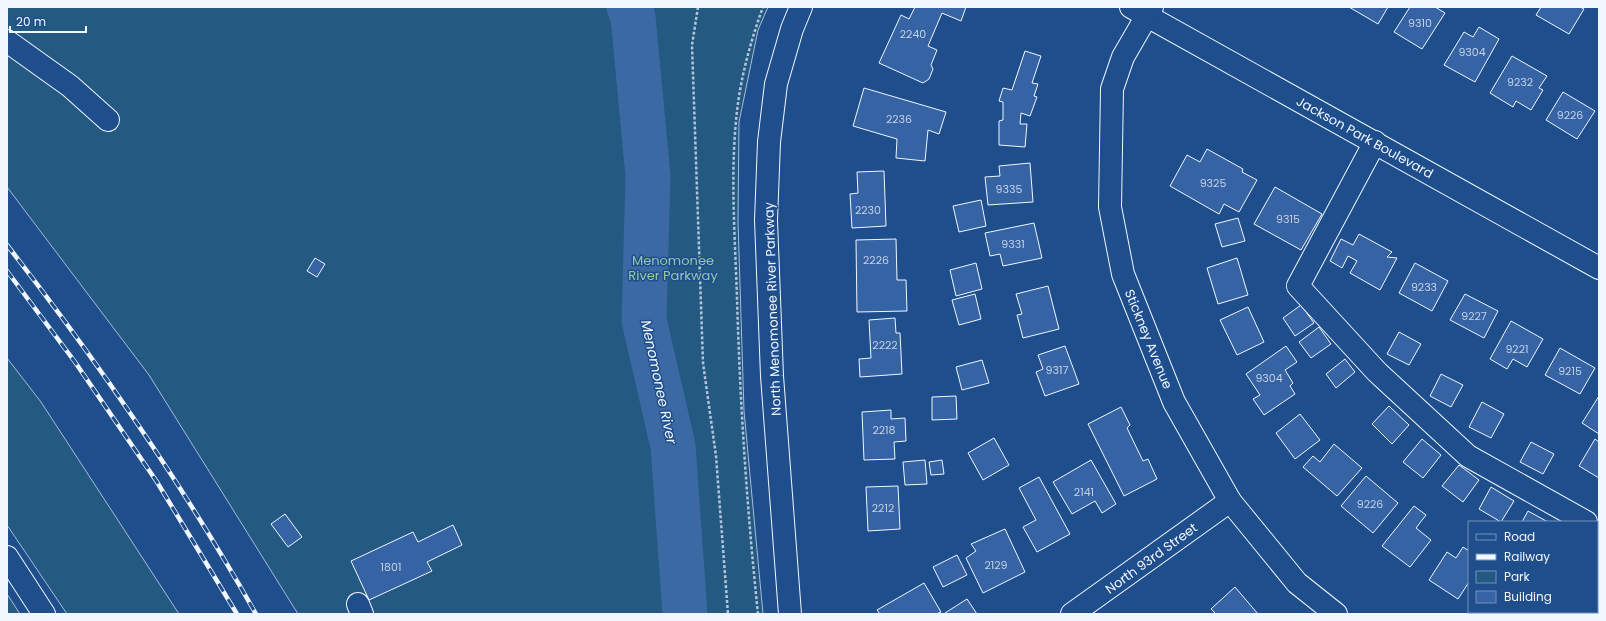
<svg xmlns="http://www.w3.org/2000/svg" width="1606" height="621" viewBox="0 0 1606 621" font-family="Poppins,sans-serif">
	<rect width="100%" height="100%" fill="#1f4e8c"/>
	<g fill="#245a82" stroke="#a8bbd7">
		<polygon points="7,7 768,7 758,30 739,122 738,221 744,411 763,614 298,614 149,375 7,187"/>
		<polygon points="7,358 41,402 179,614 67,614 7,525"/>
		<polygon points="7,594 20,614 7,614"/>
	</g>
	<g fill="none" stroke-linecap="round" stroke-linejoin="round">
		<polyline stroke="#3b69a3" stroke-width="45" points="629,7 633,17 648,176 644,320 673,446 685,614"/>
	</g>
	<g fill="#3563a3" stroke="#f2f6ff">
		<polygon points="915,7 966,7 961,21 942,13 928,46 937,50 931,65 933,69 929,79 923,83 879,63 901,15 909,19"/>
		<polygon points="1349,7 1388,7 1378,24"/>
		<polygon points="1410,7 1435,7 1445,13 1422,49 1394,32"/>
		<polygon points="1541,7 1580,7 1584,9 1569,34 1536,15"/>
		<polygon points="1479,27 1499,39 1475,82 1444,65 1464,32 1473,37"/>
		<polygon points="1025,51 1041,56 1032,83 1038,84 1034,96 1037,97 1030,116 1021,113 1020,124 1027,124 1025,147 999,145 999,121 1003,120 1003,102 999,101 1003,88 1012,90"/>
		<polygon points="1512,56 1547,76 1539,88 1543,90 1531,110 1516,101 1513,107 1490,93"/>
		<polygon points="864,88 946,112 939,134 928,130 925,161 896,158 897,139 853,126"/>
		<polygon points="1563,92 1595,111 1577,139 1546,120"/>
		<polygon points="1207,149 1243,169 1242,172 1257,180 1239,212 1224,204 1219,214 1170,186 1187,155 1200,162"/>
		<polygon points="1030,163 1033,202 988,205 985,177 1000,176 999,166"/>
		<polygon points="884,171 886,226 852,228 850,194 858,193 857,172"/>
		<polygon points="1275,187 1322,214 1301,250 1254,224"/>
		<polygon points="981,200 986,226 959,232 953,206"/>
		<polygon points="1238,218 1245,241 1222,247 1215,224"/>
		<polygon points="1034,223 1042,258 1003,266 1000,254 990,256 985,233"/>
		<polygon points="1359,234 1392,252 1387,257 1397,258 1380,290 1350,273 1357,261 1348,256 1342,268 1330,261 1341,239 1353,245"/>
		<polygon points="896,239 897,280 906,280 907,311 857,312 856,240"/>
		<polygon points="315,258 325,264 317,277 307,271"/>
		<polygon points="1237,258 1248,295 1218,304 1207,268"/>
		<polygon points="976,263 982,289 956,296 950,270"/>
		<polygon points="1415,263 1448,281 1432,311 1399,293"/>
		<polygon points="1048,286 1059,329 1023,338 1017,315 1022,314 1016,294"/>
		<polygon points="975,294 981,319 959,325 952,300"/>
		<polygon points="1465,294 1498,311 1484,338 1450,320"/>
		<polygon points="1301,305 1314,323 1295,336 1283,318"/>
		<polygon points="1248,307 1264,342 1237,355 1220,320"/>
		<polygon points="895,318 896,333 900,333 902,374 860,377 859,359 871,358 869,320"/>
		<polygon points="1511,321 1543,339 1527,367 1513,359 1507,369 1490,359"/>
		<polygon points="1319,327 1331,344 1311,358 1299,342"/>
		<polygon points="1399,332 1421,344 1409,365 1387,354"/>
		<polygon points="1065,346 1079,384 1045,396 1036,372 1043,369 1038,355"/>
		<polygon points="1286,346 1297,362 1285,370 1293,383 1290,386 1295,394 1264,415 1253,399 1260,395 1246,374"/>
		<polygon points="1560,348 1595,368 1580,394 1545,375"/>
		<polygon points="1345,359 1355,372 1336,388 1326,374"/>
		<polygon points="982,360 989,383 962,390 956,367"/>
		<polygon points="1441,374 1463,385 1451,407 1430,396"/>
		<polygon points="956,396 957,419 932,420 932,397"/>
		<polygon points="1599,396 1599,434 1582,423"/>
		<polygon points="1482,402 1504,414 1491,438 1469,427"/>
		<polygon points="1389,406 1409,425 1392,444 1372,424"/>
		<polygon points="1121,407 1130,425 1127,428 1143,461 1148,459 1157,479 1124,496 1088,424"/>
		<polygon points="891,410 891,419 905,418 906,441 894,442 895,459 864,460 862,412"/>
		<polygon points="1300,414 1320,440 1295,459 1276,433"/>
		<polygon points="994,438 1009,465 983,480 968,453"/>
		<polygon points="1422,439 1441,455 1423,478 1403,462"/>
		<polygon points="1595,439 1599,442 1599,478 1579,466"/>
		<polygon points="1531,442 1554,454 1543,474 1520,462"/>
		<polygon points="1334,444 1362,468 1337,496 1303,467 1313,456 1320,462"/>
		<polygon points="925,460 927,484 905,485 903,462"/>
		<polygon points="942,460 944,474 931,475 929,462"/>
		<polygon points="1091,460 1116,504 1102,513 1095,501 1072,514 1053,482"/>
		<polygon points="1459,465 1479,480 1463,502 1442,486"/>
		<polygon points="1366,476 1398,503 1373,533 1341,506"/>
		<polygon points="1039,477 1070,534 1037,552 1023,527 1036,520 1019,488"/>
		<polygon points="898,486 900,529 868,531 866,487"/>
		<polygon points="1491,487 1514,501 1501,522 1479,509"/>
		<polygon points="1414,506 1426,515 1416,528 1431,540 1410,567 1382,546"/>
		<polygon points="1528,511 1548,522 1522,522"/>
		<polygon points="285,514 302,537 288,547 271,524"/>
		<polygon points="453,525 462,545 427,562 432,571 369,600 351,561 413,532 418,542"/>
		<polygon points="1005,529 1025,572 983,593 966,558 976,551 971,544"/>
		<polygon points="1463,547 1469,551 1469,582 1458,599 1429,580 1447,552 1456,558"/>
		<polygon points="957,555 967,575 943,587 933,567"/>
		<polygon points="924,583 941,612 936,614 880,614 877,610"/>
		<polygon points="1235,587 1258,614 1216,614 1211,609"/>
		<polygon points="967,599 977,614 945,614 945,613"/>
		<polygon points="1470,612 1520,612 1519,614 1471,614"/>
	</g>
	<g fill="none" stroke-linecap="round" stroke-linejoin="round">
		<defs>
			<g id="minor">
				<polyline points="1131,7 1599,268"/>
				<polyline points="1152,7 1123,57 1112,89 1110,207 1123,274 1174,402 1230,501 1297,583 1336,614"/>
				<polyline points="7,41 70,86 108,120"/>
				<polyline points="1375,142 1298,286 1377,372 1468,456 1586,522"/>
				<polyline points="7,557 44,614"/>
				<polyline points="358,604 362,614"/>
				<polyline points="790,614 772,376 766,220 769,142 776,84 792,29 801,7"/>
				<polyline points="1072,614 1230,501"/>
			</g>
		</defs>
		<use href="#minor" stroke="#f2f6ff" stroke-width="24"/>
		<g stroke="#b3c4dc" stroke-width="2.5" stroke-dasharray="3 2" stroke-linecap="butt">
			<polyline points="698,7 692,45 703,363 716,456 728,614"/>
			<path d="M758 614C747 509 740 404 737 298 735 236 730 173 737 111 741 76 751 40 763 7"/>
		</g>
		<use href="#minor" stroke="#1f4e8c" stroke-width="22"/>
		<defs>
			<g id="rail">
				<path d="M7 245C98 362 183 485 256 614"/>
				<polyline points="7,271 75,362 157,482 237,614"/>
			</g>
		</defs>
		<use href="#rail" stroke="#f2f6ff" stroke-width="4.5"/>
		<use href="#rail" stroke="#1f4e8c" stroke-width="3" stroke-dasharray="9" stroke-linecap="butt"/>
	</g>
	<g text-anchor="middle" stroke-width="3" stroke-linejoin="round" paint-order="stroke">
		<g font-size="11" fill="#c3d1e8">
			<text x="1420" y="27">9310</text>
			<text x="913" y="38">2240</text>
			<text x="1472" y="56">9304</text>
			<text x="1520" y="86">9232</text>
			<text x="1570" y="119">9226</text>
			<text x="899" y="123">2236</text>
			<text x="1213" y="187">9325</text>
			<text x="1009" y="193">9335</text>
			<text x="868" y="214">2230</text>
			<text x="1288" y="223">9315</text>
			<text x="1013" y="248">9331</text>
			<text x="876" y="264">2226</text>
			<text x="1424" y="291">9233</text>
			<text x="1474" y="320">9227</text>
			<text x="885" y="349">2222</text>
			<text x="1517" y="353">9221</text>
			<text x="1057" y="374">9317</text>
			<text x="1570" y="375">9215</text>
			<text x="1269" y="382">9304</text>
			<text x="884" y="434">2218</text>
			<text x="1084" y="496">2141</text>
			<text x="1370" y="508">9226</text>
			<text x="883" y="512">2212</text>
			<text x="996" y="569">2129</text>
			<text x="391" y="571">1801</text>
		</g>
		<g font-size="13" fill="#f2f6ff" stroke="#1f4e8c">
			<text transform="translate(1365 137) rotate(29)" y="5">Jackson Park Boulevard</text>
			<text transform="translate(772 309) rotate(-92)" y="5">North Menomonee River Parkway</text>
			<text transform="translate(1149 339) rotate(68)" y="5">Stickney Avenue</text>
			<text transform="translate(1151 558) rotate(-36)" y="5">North 93rd Street</text>
		</g>
		<g font-size="13" fill="#97c8a6" stroke="#1f4e8c">
			<text x="673" y="265">Menomonee<tspan x="673" dy="15">River Parkway</tspan></text>
		</g>
		<g font-size="14" font-style="italic" fill="#f2f6ff" stroke="#1f4e8c">
			<text transform="translate(659 382) rotate(78)" y="5">Menomonee River</text>
		</g>
	</g>
	<rect width="1606" height="621" fill="none" stroke="#f2f6ff" stroke-width="16"/>
	<rect x="1468" y="521" width="130" height="92" fill="#1f4e8c" stroke="#7391ba"/>
	<rect x="1476" y="534" width="20" height="6" fill="#1f4e8c" stroke="#7391ba"/>
	<text x="1504" y="541" font-size="12" fill="#f2f6ff">Road</text>
	<rect x="1476" y="554" width="20" height="6" fill="#f2f6ff" stroke="#7391ba"/>
	<text x="1504" y="561" font-size="12" fill="#f2f6ff">Railway</text>
	<rect x="1476" y="571" width="20" height="12" fill="#245a82" stroke="#7391ba"/>
	<text x="1504" y="581" font-size="12" fill="#f2f6ff">Park</text>
	<rect x="1476" y="591" width="20" height="12" fill="#3563a3" stroke="#7391ba"/>
	<text x="1504" y="601" font-size="12" fill="#f2f6ff">Building</text>
	<path d="M10 26v6h76v-6" fill="none" stroke="#f2f6ff" stroke-width="2"/>
	<text x="16" y="26" font-size="12" fill="#f2f6ff" stroke="#1f4e8c" stroke-width="3" paint-order="stroke">20 m</text>
</svg>
